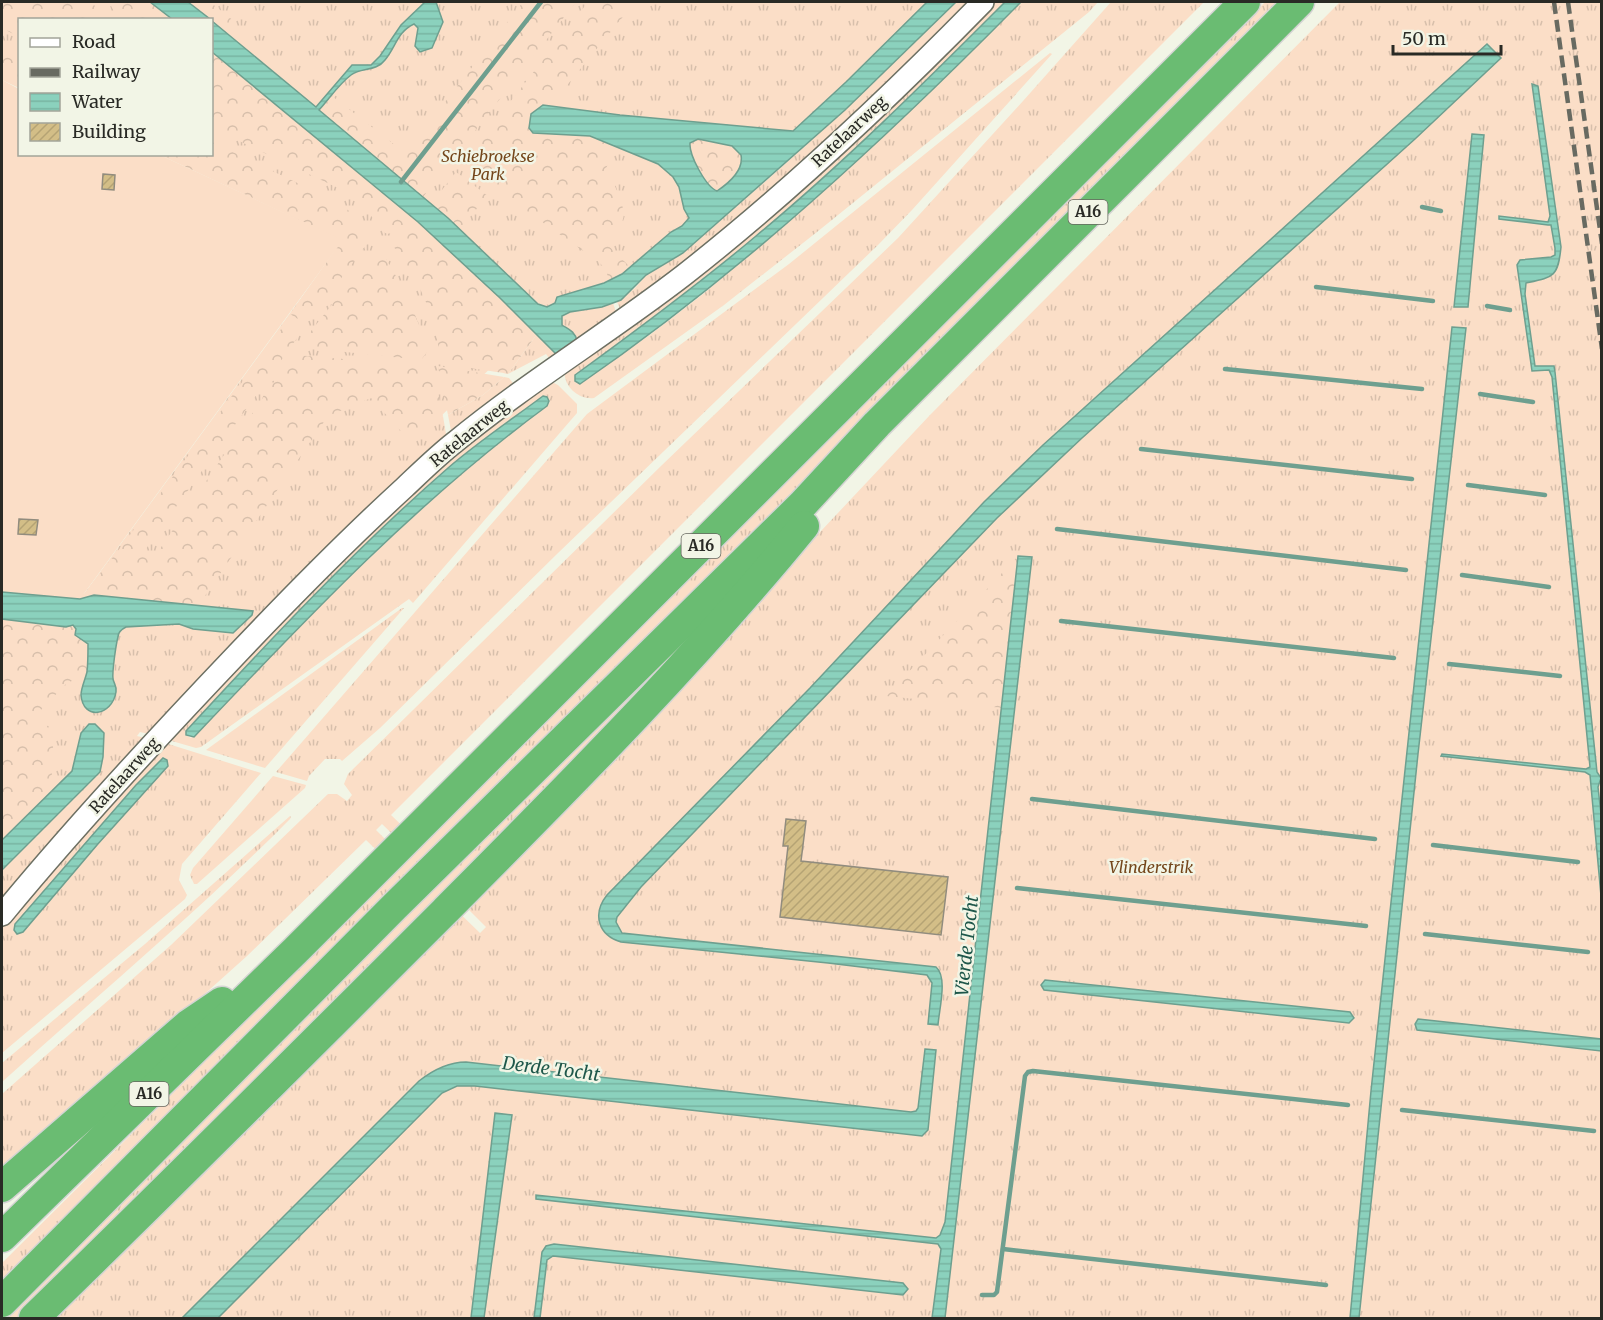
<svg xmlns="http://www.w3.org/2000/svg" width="1603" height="1320" viewBox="0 0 1603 1320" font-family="Merriweather,serif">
	<defs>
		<pattern id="grass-tufts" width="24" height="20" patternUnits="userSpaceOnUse" patternTransform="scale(1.5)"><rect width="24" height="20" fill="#fbdec7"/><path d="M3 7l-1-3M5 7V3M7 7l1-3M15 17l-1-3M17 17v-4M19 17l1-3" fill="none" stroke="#d7bfab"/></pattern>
		<pattern id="forest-crowns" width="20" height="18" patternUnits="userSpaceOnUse" patternTransform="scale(1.5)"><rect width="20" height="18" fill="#fbdec7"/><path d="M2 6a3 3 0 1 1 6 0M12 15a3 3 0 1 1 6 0" fill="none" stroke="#d7bfab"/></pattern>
		<pattern id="water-rules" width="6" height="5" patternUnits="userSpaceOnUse" patternTransform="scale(1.5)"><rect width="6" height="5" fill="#8bd1bd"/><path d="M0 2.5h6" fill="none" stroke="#78b4a2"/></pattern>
		<pattern id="building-hatch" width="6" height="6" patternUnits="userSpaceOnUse" patternTransform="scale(1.5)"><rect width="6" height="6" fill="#d3be87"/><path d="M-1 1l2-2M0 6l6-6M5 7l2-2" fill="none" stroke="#b5a374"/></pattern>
	</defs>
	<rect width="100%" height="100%" fill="#f2f5e6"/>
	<g fill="url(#grass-tufts)" fill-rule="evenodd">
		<polygon points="2,2 941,2 613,303 617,316 552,362 546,354 508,374 537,334 557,355 539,321 439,418 443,416 447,440 149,734 140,732 137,736 145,738 2,905 2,585 84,594 343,241 163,155 212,154 212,20 20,20 19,86 2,77"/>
		<polygon points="956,2 973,2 805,164 622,313 617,302 635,288 646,275 683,253 767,180 845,110"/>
		<path d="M991 2H1005C938 68 872 136 801 198 729 261 653 318 575 375L578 384 651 334 703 294 806 207 918 103 1021 2H1098L1089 12 817 232 724 305 594 398C578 400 562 385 565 369Z"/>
		<path d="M1111 2H1204L391 815 422 845 1265 2H1282L813 471 757 532 632 694 712 617 540 837 629 745 821 531 930 415 1340 2H1601V1318H56L453 925 434 907 21 1318H2L34 1248 2 1280V1263L397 870 366 840 247 956 169 1026 2 1168V1094L171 945 328 794H337L347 801 352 795 344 784 348 774 662 465 898 238 1023 101ZM382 824 413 854 407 861 376 830ZM450 891 486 927 480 933 444 898Z"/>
		<polygon points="1050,53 1052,54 912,210 878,245 557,554 380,728 342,761 340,759 325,759 309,776 307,781 276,772 587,414 789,264"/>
		<polygon points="504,377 509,378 516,387 452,436 448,415 483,395"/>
		<path d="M552 382 558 385 577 404V413L413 603 409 599 201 747 196 748 165 739 313 585 465 443ZM543 396 548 398 550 402 547 406C416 503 305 622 191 738L186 735C254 651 333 577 414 505 456 467 497 429 543 396Z"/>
		<polygon points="402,608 404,608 265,768 206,750"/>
		<polygon points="162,742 261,773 182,864 179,880 187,895 185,899 2,1053 2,926"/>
		<polygon points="273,776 306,785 305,788 197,884 194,884 190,875 193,868"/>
		<path d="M290 816 291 817 290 819C198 912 98 995 2 1082V1063L145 944Z"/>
	</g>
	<g fill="url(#forest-crowns)">
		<polygon points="2,2 92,2 104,19 20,20 19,37 2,28"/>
		<polygon points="109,2 150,2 172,19 118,19"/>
		<polygon points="188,2 210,2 235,22 226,33"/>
		<polygon points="523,2 576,2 423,197 319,110 332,96 405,153"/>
		<path d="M588 2H635L550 106 543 105 529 128 533 133 554 136 583 134 618 147 606 168C612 180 627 207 623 219 620 229 613 236 607 244L630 267 609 281 606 270 599 262 461 165Z"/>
		<polygon points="2,43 19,51 19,88 2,80"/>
		<path d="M212 53 412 217C404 226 399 236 385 233L363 206 338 188 212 128Z"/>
		<path d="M698 139 732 146 741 155C744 171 729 183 717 191 706 187 689 155 690 143Z"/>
		<polygon points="212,142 333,200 348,210 372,237 309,321 301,321 290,314 342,240 160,155 212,154"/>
		<polygon points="456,172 488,196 459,229 431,204"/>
		<path d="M418 222 537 334 508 374C495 371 459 368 449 362 439 356 438 344 436 333 428 301 414 272 393 246 397 237 411 230 418 222Z"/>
		<path d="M378 246C400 281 416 311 428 351L421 360 308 348 304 340Z"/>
		<path d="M287 321 290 327 296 328 300 334 143 553 151 562 288 361 295 355 418 365C438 373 438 397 443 416L409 440 371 398 328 416 198 606 94 595 80 599 124 543Z"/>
		<polygon points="438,366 504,377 483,395 448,415"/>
		<polygon points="1018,556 1003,708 886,696"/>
		<path d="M2 619 66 627 73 624 76 629 75 635 88 644 87 673 66 684 37 714C61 735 52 764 50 793L2 840Z"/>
	</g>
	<polygon fill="#fbdec7" points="2,80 19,89 20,154 160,155 343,240 80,599 2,592"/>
	<g fill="url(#water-rules)" stroke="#6e9f8f" stroke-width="1.5" fill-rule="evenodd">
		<polygon points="150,2 188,2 210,19 172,19"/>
		<path d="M425 2H436L443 22 432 48 420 52 415 46 418 28 414 24C397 32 396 47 385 60 376 72 361 67 351 75 339 84 329 99 319 110L448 218 538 304 547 307 555 303 557 297 604 283 622 274 671 232 682 226 689 218 684 209 679 187 673 177 658 164 590 136 533 133 529 128 531 114 543 105 620 115 793 131 846 82 927 2H956L845 110 683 253 646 275 621 300 602 307 570 312 562 316V325C568 329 575 331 577 341L557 355 500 298 418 222 212 52V21L316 107 352 65H371L380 56 401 25ZM698 139 732 146 741 155C744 171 729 183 717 191 706 187 689 155 690 143Z"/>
		<path d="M1005 2H1021C884 141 741 273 580 384L575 381V375C637 330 698 285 756 236 844 163 925 82 1005 2Z"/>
		<path d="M1487 44 1501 58 1415 139 1082 438 997 518 641 887 617 917 616 922 622 933 936 967C948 977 939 1010 938 1025L928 1024 932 983 927 975 828 963 621 942C598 935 592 914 607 895L810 688 984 502 1043 445Z"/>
		<path d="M1532 84 1538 86 1561 247C1558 277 1554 277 1526 283L1525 294 1535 366H1554L1555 372 1597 772 1601 778 1598 787 1602 823 1601 896 1590 775 1585 772 1441 756 1442 754 1586 769 1590 767 1552 377 1549 370 1532 371 1517 265 1520 260 1551 257 1555 255V248L1551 225H1548L1499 219V216L1548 222 1550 216Z"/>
		<polygon points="1472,134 1484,135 1468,307 1454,307"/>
		<polygon points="1452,327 1466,328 1418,754 1359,1318 1350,1318 1371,1091"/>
		<path d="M543 396 547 397 549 401 547 406C416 502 305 620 194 737L186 735V731C270 640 355 549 448 468 478 442 511 420 543 396Z"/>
		<polygon points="1018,556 1032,557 945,1318 932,1318 941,1249 938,1244 536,1199 536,1195 936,1238 940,1235 945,1222"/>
		<path d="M2 592 80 599 94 595 253 611 252 615 233 633 193 629 179 624 126 627C122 629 118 632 118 637 116 644 112 672 113 679 114 684 117 686 116 692 112 716 83 721 81 695 81 688 85 680 87 672 88 663 88 654 88 644L75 635 76 629 73 625 66 627 2 619Z"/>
		<polygon points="89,724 95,724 104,733 103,757 100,772 2,870 2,840 72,771 81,733"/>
		<polygon points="163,758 167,760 168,766 97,845 23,932 17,934 14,930 15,924 136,785"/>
		<polygon points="1045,980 1350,1012 1354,1018 1349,1023 1044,990 1041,985"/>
		<polygon points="1418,1019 1601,1039 1601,1051 1417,1030 1415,1024"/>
		<path d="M925 1049 936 1050 928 1130 922 1136 475 1086H457L442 1093 218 1318H182L419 1081C433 1070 448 1062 466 1062L911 1112 916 1111 918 1108Z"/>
		<polygon points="495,1113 512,1115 484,1318 471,1318"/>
		<polygon points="554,1244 903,1283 908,1289 903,1295 553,1256 547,1260 540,1318 534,1318 542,1252 546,1246"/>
	</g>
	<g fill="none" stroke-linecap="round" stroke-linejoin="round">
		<g stroke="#6e9f8f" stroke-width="4.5">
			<polyline points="401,182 541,2"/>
			<polyline points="1422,207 1441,211"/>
			<polyline points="1316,287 1433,301"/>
			<polyline points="1487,306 1510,310"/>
			<polyline points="1225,369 1422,389"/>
			<polyline points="1480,394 1533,402"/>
			<polyline points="1141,449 1412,479"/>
			<polyline points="1468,485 1545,495"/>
			<polyline points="1057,529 1406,570"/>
			<polyline points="1462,575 1549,587"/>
			<polyline points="1061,621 1394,658"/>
			<polyline points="1449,664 1560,676"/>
			<polyline points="1032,799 1375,839"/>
			<polyline points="1433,845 1578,862"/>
			<polyline points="1017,888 1366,926"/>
			<polyline points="1425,934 1588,952"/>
			<polyline points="1402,1110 1594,1131"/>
			<polyline points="1003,1249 1326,1285"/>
			<polyline points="982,1295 994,1295 997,1292 1025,1076 1028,1072 1033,1071 1348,1105"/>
		</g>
	</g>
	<g fill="url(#building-hatch)" stroke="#918c7e" stroke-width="1.5">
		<polygon points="103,174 115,175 114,190 102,189"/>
		<polygon points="19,519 38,520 36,535 18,534"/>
		<polygon points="786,819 806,821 801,861 948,877 941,935 780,917 788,846 783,846"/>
	</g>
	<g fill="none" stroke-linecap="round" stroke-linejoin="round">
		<defs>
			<path id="minor" d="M2 915C76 825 156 739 237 654 291 597 346 541 405 487 421 472 437 456 455 442 528 382 609 333 684 275 790 192 889 98 983 2"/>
			<g id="highway">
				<polyline points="2,1187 188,1025 222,1002"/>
				<polyline points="2,1237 296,950 1245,2"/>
				<polyline points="2,1302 394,907 803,504 877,424 1299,2"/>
				<path d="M34 1318C172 1184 308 1048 444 912 568 787 692 663 804 526"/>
			</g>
		</defs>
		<use href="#minor" stroke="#6d7063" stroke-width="24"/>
		<use href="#highway" stroke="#d4d4d3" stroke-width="33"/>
		<use href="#minor" stroke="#fff" stroke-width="21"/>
		<use href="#highway" stroke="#6abc72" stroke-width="30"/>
		<g stroke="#686a61" stroke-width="4.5" stroke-dasharray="12 6" stroke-linecap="butt">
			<polyline points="1554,2 1602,349"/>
			<polyline points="1568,2 1602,244"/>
		</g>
	</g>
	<g text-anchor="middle" stroke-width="5" stroke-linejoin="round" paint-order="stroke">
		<g fill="#f2f5e6" stroke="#65675f" stroke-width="1.5">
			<rect x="1068.5" y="200" width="39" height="24" rx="4.5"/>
			<rect x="681.5" y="534" width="39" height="24" rx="4.5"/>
			<rect x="129.5" y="1082" width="39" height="24" rx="4.5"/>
		</g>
		<g font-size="15" font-weight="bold" fill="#292a25">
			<text x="1088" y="217">A16</text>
			<text x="701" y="551">A16</text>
			<text x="149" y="1099">A16</text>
		</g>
		<g font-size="16" fill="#292a25" stroke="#f2f5e6">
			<text transform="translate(849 131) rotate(-43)" y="6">Ratelaarweg</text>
			<text transform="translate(469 433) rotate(-39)" y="6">Ratelaarweg</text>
			<text transform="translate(124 775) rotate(-48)" y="6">Ratelaarweg</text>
		</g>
		<g font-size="16" font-style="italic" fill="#74461a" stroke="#f2f5e6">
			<text x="488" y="162">Schiebroekse<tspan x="488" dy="18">Park</tspan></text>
			<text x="1151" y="873">Vlinderstrik</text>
		</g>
		<g font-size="18" font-style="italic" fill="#1e574a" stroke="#f2f5e6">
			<text transform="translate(967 946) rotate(-84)" y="6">Vierde Tocht</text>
			<text transform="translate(551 1069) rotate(7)" y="6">Derde Tocht</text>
		</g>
	</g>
	<rect width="1603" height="1320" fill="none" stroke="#292a25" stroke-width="6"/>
	<rect x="18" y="18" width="195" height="138" fill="#f2f5e6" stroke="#a2a499" stroke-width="1.5"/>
	<rect x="30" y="38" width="30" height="9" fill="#ffffff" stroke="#a2a499" stroke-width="1.5"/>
	<text x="72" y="48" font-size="18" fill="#292a25">Road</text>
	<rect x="30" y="68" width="30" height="9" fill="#686a61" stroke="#a2a499" stroke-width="1.5"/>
	<text x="72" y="78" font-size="18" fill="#292a25">Railway</text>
	<rect x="30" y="93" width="30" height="18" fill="url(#water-rules)" stroke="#a2a499" stroke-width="1.5"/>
	<text x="72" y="108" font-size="18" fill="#292a25">Water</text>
	<rect x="30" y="123" width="30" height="18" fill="url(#building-hatch)" stroke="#a2a499" stroke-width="1.5"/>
	<text x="72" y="138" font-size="18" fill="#292a25">Building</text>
	<path d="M1393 45v9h108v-9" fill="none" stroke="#292a25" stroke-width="3"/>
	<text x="1402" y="45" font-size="18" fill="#292a25" stroke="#f2f5e6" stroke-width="4.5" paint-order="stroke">50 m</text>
</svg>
